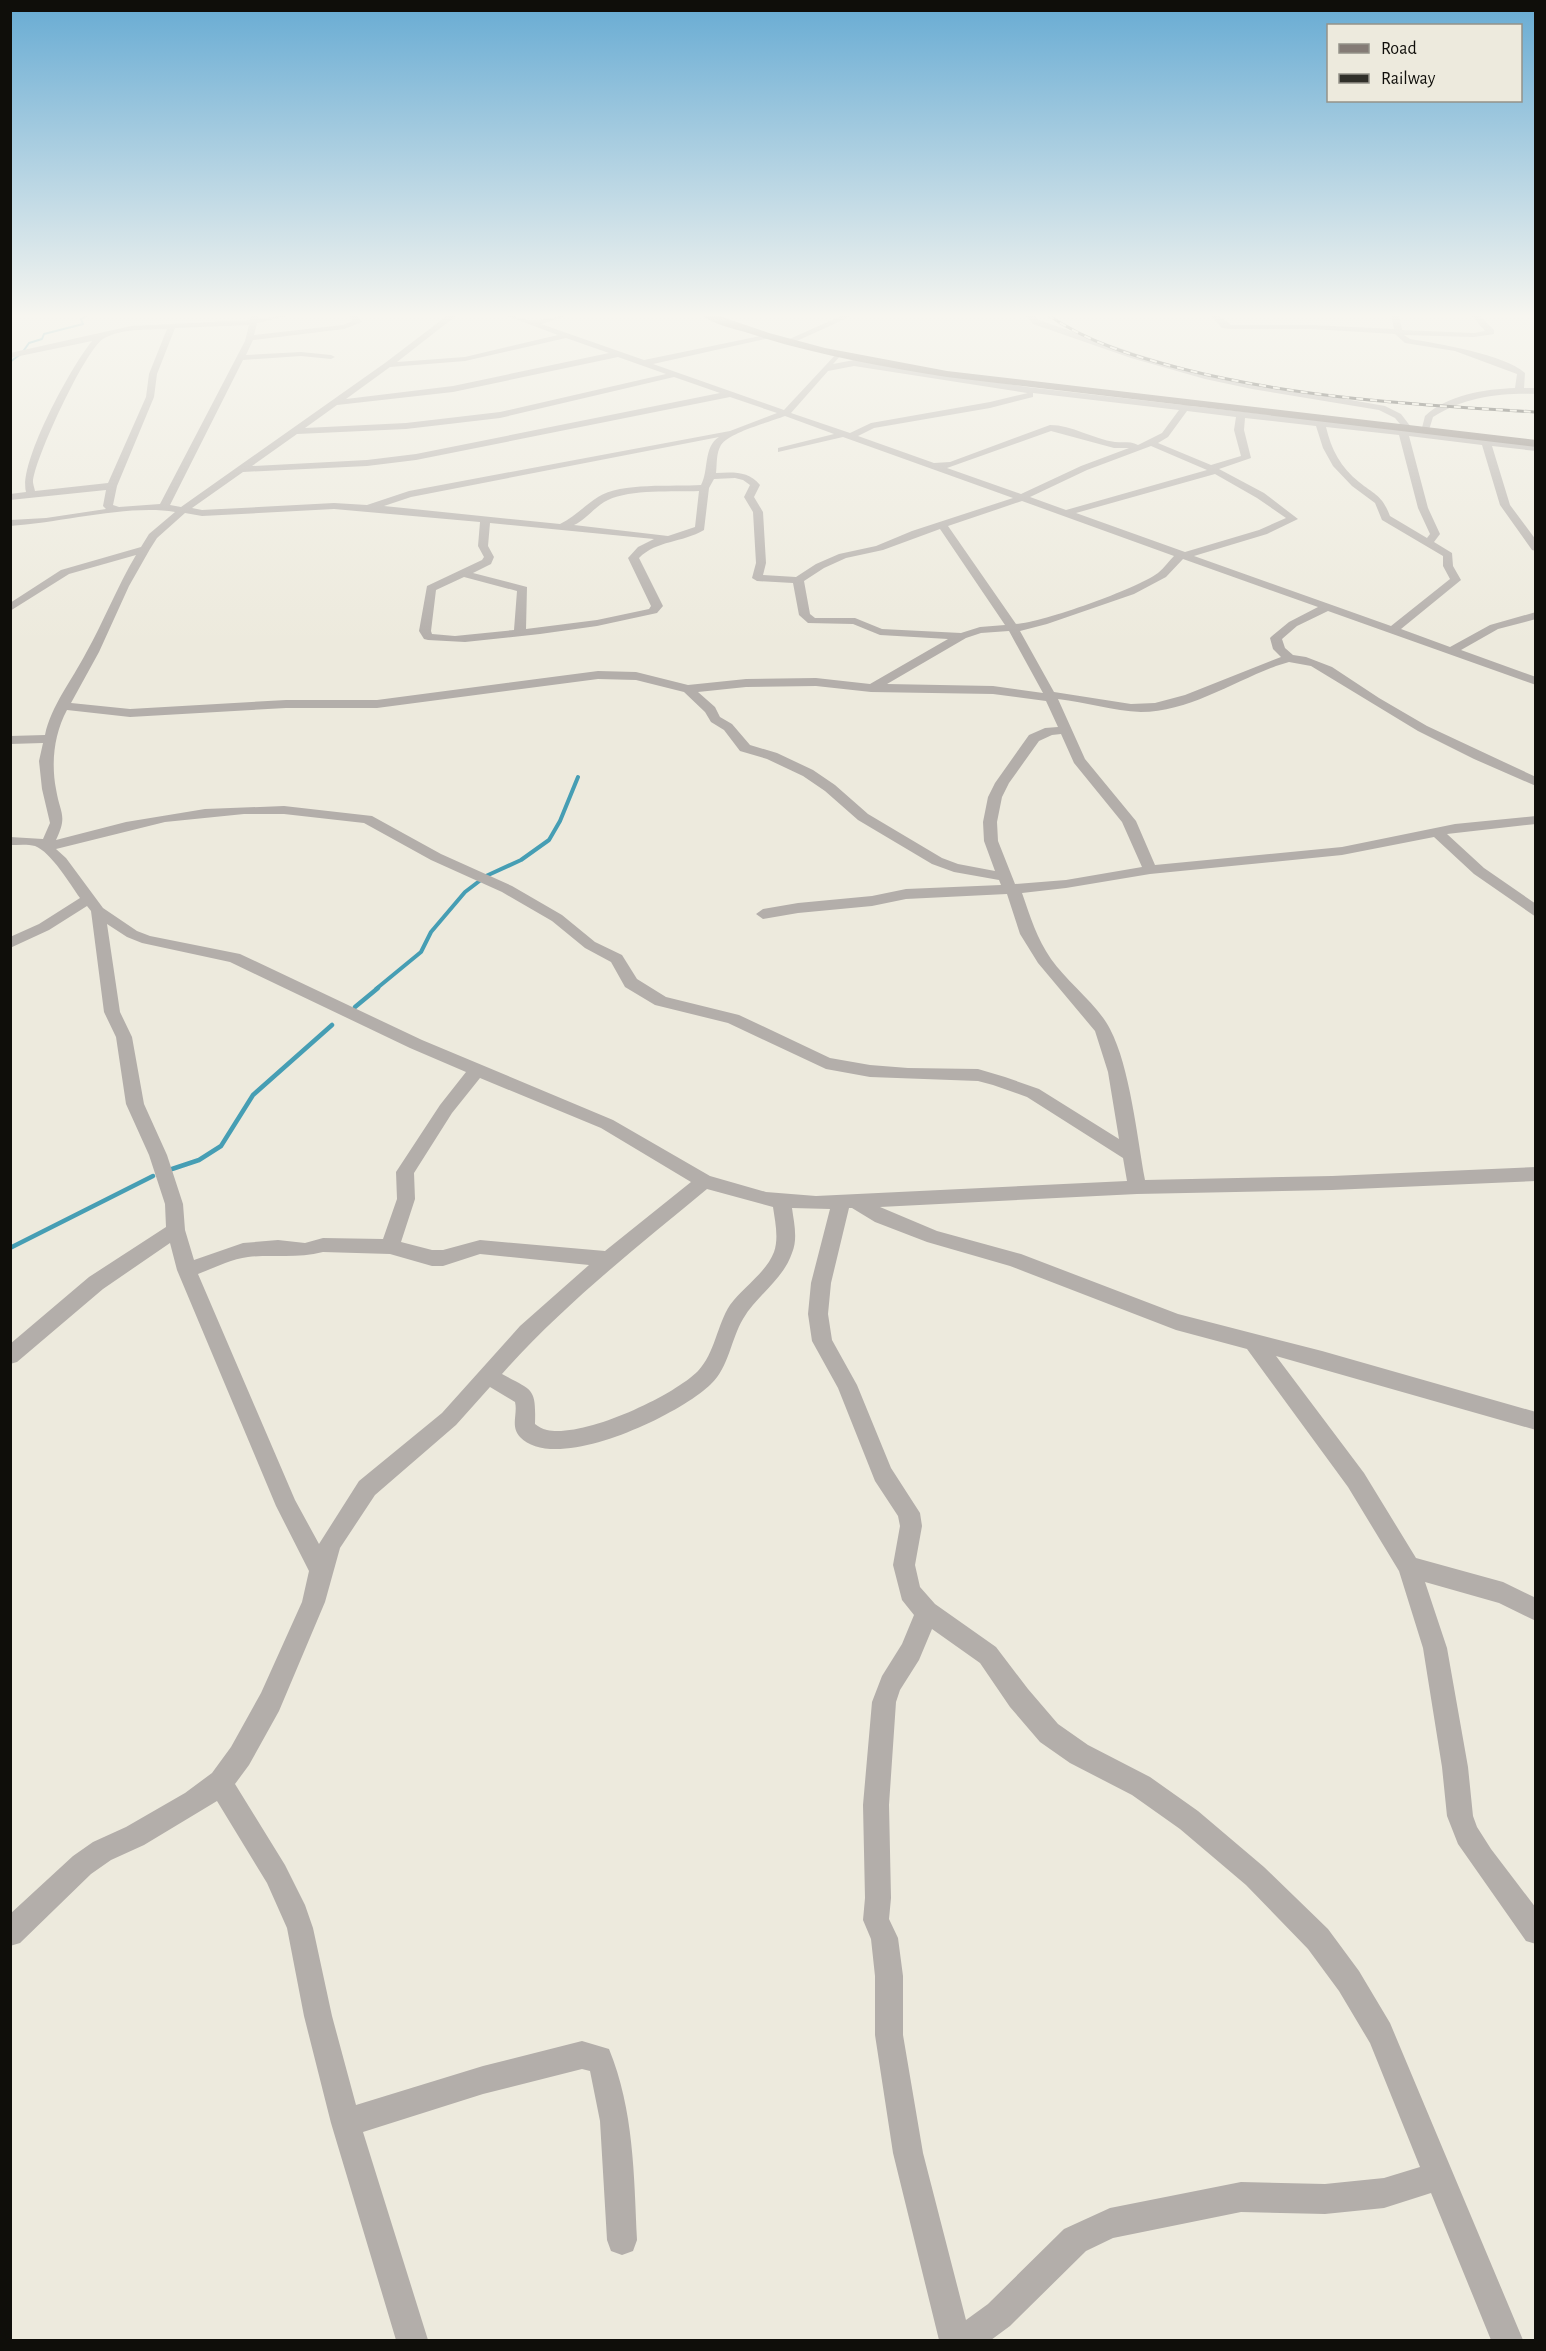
<svg xmlns="http://www.w3.org/2000/svg" width="1546" height="2351" viewBox="0 0 1546 2351" font-family="'Alegreya Sans',sans-serif">
	<rect width="100%" height="100%" fill="#edeadd"/>
	<g fill="none" stroke-linecap="round" stroke-linejoin="round">
		<g stroke="#469eb4" stroke-width="2">
			<polyline points="22,353 29,343 42,339 44,334 83,324 81,319 88,315"/>
			<polyline points="10,362 22,353"/>
		</g>
		<polyline stroke="#469eb4" stroke-width="4" points="376,989 421,952 431,932 465,892 486,876 521,860 549,840 560,821 578,777"/>
		<g stroke="#469eb4" stroke-width="4.5">
			<polyline points="355,1007 378,988"/>
			<polyline points="172,1169 199,1160 221,1146 253,1095 332,1025"/>
			<polyline points="10,1248 153,1176"/>
		</g>
		<g fill="#b3aeaa" fill-rule="evenodd">
			<path d="M251 315H259L258 318 292 315 257 323 254 335 343 325 353 321 349 315H357L362 322 344 329 253 340 246 355 301 352 331 355 335 357 331 359 301 356 243 360 170 505 181 507 385 363 448 315H457L397 362 465 357 558 335 505 315C515 315 525 321 535 320 547 320 557 315 570 315L541 324 644 360 770 334V338L653 364 784 410 838 352 842 354 833 364 854 360 1027 387 1183 405 1188 401 1192 404 1191 406 1405 430 1395 418 1379 410 1252 389 1205 379 1131 358 1033 324 1025 315H1033L1039 320 1137 354 1208 375 1385 406 1401 414 1414 431 1421 432 1425 416C1447 395 1485 389 1515 388L1517 374 1455 351 1405 343 1395 334 1311 329H1231L1222 328 1210 315H1218L1231 325H1311L1394 329 1391 315H1399L1402 330 1474 333 1485 331 1471 315H1479L1494 330V334L1474 337 1404 335 1410 339C1439 344 1504 354 1525 373L1524 388H1536V394C1499 393 1465 397 1433 417L1428 433 1536 445V451L1492 446 1510 505 1536 540V551L1532 550 1500 505 1482 445 1409 436 1428 508 1440 534 1434 542 1452 553 1453 566 1461 580 1401 629 1450 647 1490 625 1536 612V619L1498 629 1461 650 1536 677V685L1328 611 1297 626 1282 639 1285 648 1293 655 1306 657 1332 667 1379 698 1427 726 1536 777V786L1474 759 1418 731 1311 666 1289 662 1276 666C1233 682 1188 712 1141 712 1113 711 1086 702 1058 699L1085 759 1136 821 1155 865 1342 847 1455 824 1536 816V824L1447 834 1484 868 1536 904V917L1474 874 1434 837 1342 855 1150 874 1066 888 1022 893C1030 916 1037 939 1051 959 1067 982 1098 1005 1110 1029 1130 1067 1137 1137 1145 1180L1332 1176 1536 1167V1181L1332 1190 1137 1194 880 1207 937 1231 1021 1254 1178 1314 1322 1351 1536 1412V1430L1276 1356 1364 1473 1416 1558 1503 1582 1536 1598V1621L1499 1603 1425 1582 1447 1648 1468 1767 1473 1816 1477 1827 1491 1849 1536 1908V1944L1526 1941 1458 1844 1447 1816 1442 1767 1423 1648 1399 1571 1348 1487 1247 1349 1176 1330 1010 1266 927 1242 875 1222 852 1208H849L831 1283 828 1314 832 1340 857 1385 891 1468 920 1513 922 1526 915 1565 920 1587 935 1604 996 1647 1028 1689 1058 1724 1088 1745 1150 1777 1198 1811 1264 1867 1328 1929 1359 1971 1390 2023 1523 2340H1491L1431 2193 1384 2208 1325 2214 1241 2212 1113 2238 1086 2251 1010 2326 991 2340H939L893 2153 875 2035V1976L871 1939 863 1920 865 1898 863 1805 872 1702 882 1676 902 1644 914 1615 902 1600 893 1565 900 1526 898 1516 875 1481 838 1388 812 1341 808 1314 811 1283 830 1209 792 1208C794 1223 798 1239 792 1253 783 1280 757 1295 743 1319 731 1339 729 1367 711 1384 681 1414 556 1475 520 1437 510 1426 518 1414 515 1402L490 1387 456 1425 375 1495 340 1548 325 1602 279 1711 249 1765 235 1784 285 1865 305 1905 313 1928 332 2016 356 2105 483 2066 582 2041 609 2049C634 2110 634 2175 637 2240L633 2251 622 2255 611 2251 607 2240 600 2121 590 2071 582 2069 483 2094 363 2132 428 2340H396L331 2123 304 2016 287 1928 267 1883 217 1801 144 1845 111 1860 91 1874 20 1943 10 1946V1914L73 1856 93 1842 126 1827 185 1793 212 1773 231 1747 261 1693 302 1602 309 1571 276 1506 177 1270 170 1243 103 1289 17 1362 10 1364V1344L89 1277 166 1227 165 1204 149 1155 126 1104 116 1037 104 1012 91 911 87 906 49 930 10 948V937L39 924 80 898C70 884 51 852 35 846 28 844 18 845 10 845V837L43 839 50 823 42 789 39 761 43 743 10 744V736L45 735C51 706 72 680 86 653 104 621 117 587 136 555L69 574 10 611V603L61 570 141 547 149 534 175 512C128 504 60 523 10 526V520L46 518 106 509 103 506 106 490 10 500V494L26 492C18 463 72 365 92 341L10 358V353L131 326 250 320ZM249 325 245 341 160 504 119 507 113 505 117 486 154 397 157 374 175 328ZM167 329 149 374 146 397 108 483 35 491C35 490 33 484 33 482 34 460 85 350 103 339 121 328 147 330 167 329ZM566 338 609 353 453 386 346 399 390 367 465 361ZM618 357 666 374 500 412 406 423 305 428 337 405 453 392ZM854 366 1027 393H1028L990 402 871 423 850 433 791 413 828 371ZM674 377 720 393 416 454 367 460 252 466 297 434 406 429 500 418ZM1033 393 1179 410 1162 433 1138 445C1131 441 1123 443 1115 442 1093 439 1072 425 1050 425L950 462 934 463 858 436 874 428 990 408 1033 397ZM730 397 777 413 730 431 409 491 367 505 334 503 202 510 192 508 243 472 367 466 416 460ZM1187 411 1236 417 1234 430 1241 456 1211 465 1158 443 1168 437ZM785 416 834 434 778 448V452L843 437 1013 498 912 531 876 546 839 554 816 564 796 577 763 575 766 563 763 512 754 497 760 485C749 471 733 472 716 473 717 464 716 453 721 445 730 432 770 422 785 416ZM1245 418 1316 426 1323 448 1333 466 1352 486 1375 503 1382 520 1443 556V566L1450 579 1391 626 1194 556 1267 534 1298 519 1264 493 1219 469 1251 458 1244 430ZM1326 427 1399 435 1418 508 1430 534 1427 538 1390 516C1382 495 1375 495 1359 482 1341 468 1331 449 1326 427ZM1051 431 1114 448H1129L1081 466 1021 494 947 468ZM719 437C703 447 709 471 701 485 673 487 621 482 598 497 585 505 575 517 560 524L384 506 411 497ZM1151 446 1207 470 1066 510 1030 497 1087 470ZM1215 474 1257 498 1286 518 1259 530 1185 552 1076 513ZM735 478 743 480 750 485 744 497 753 512 756 563 752 578 757 581 793 583 799 615 808 623 853 624 880 635 948 639 870 684 816 678 746 679 688 685 636 672 598 671 377 700H286L130 709 71 703 99 652 129 586 150 549 157 538 185 513 202 516 334 509 480 522 478 546 484 557 482 560 427 586 419 631 424 639 428 640 465 642 540 634 597 626 657 613 663 606 639 558C657 540 682 543 704 530L709 488 714 479ZM699 491 695 527 668 536 574 525C587 519 595 506 608 500 631 489 673 492 699 491ZM1022 501 1174 556C1169 561 1164 568 1158 573 1136 589 1044 622 1016 624L948 526ZM490 523 654 539 638 547 628 558 651 606 649 609 597 620 526 629 527 587 473 573 491 564 494 557 488 546ZM940 529 1005 625 980 627 961 633 882 629 855 618H815L810 614 804 581 824 568 846 558 883 550ZM1183 559 1318 607 1289 622 1272 636 1270 638 1273 649 1281 657 1185 695 1155 703 1131 704 1054 692 1020 631 1047 624 1134 594 1166 577ZM464 577 517 591 514 630 455 636 432 634 431 631 436 590ZM1009 631 1043 693 993 686 887 684 966 638 981 633ZM598 679 636 680 684 692 705 712 711 722 724 730 740 751 767 759 803 776 825 791 858 820 932 864 954 872 999 880 1001 885 906 889 872 896 798 903 763 909 756 914 763 919 798 913 872 906 906 899 1007 894 1020 934 1038 963 1095 1031 1108 1072 1119 1139 1039 1089 1005 1077 978 1069 908 1068 870 1065 830 1058 739 1015 666 997 637 979 622 955 595 942 562 915 512 886 441 854 372 816 284 806 205 809 126 822 56 840C68 815 60 814 56 789 51 763 54 734 67 710L130 717 286 708H377ZM816 686 871 692 993 694 1046 701 1058 727 1045 728 1029 735 995 783 988 797 983 822 984 841 995 871 958 864 942 858 868 814 835 785 813 770 777 753 750 745 732 724 720 717 715 707 698 692 746 687ZM1061 734 1074 763 1122 822 1142 867 1066 880 1015 884 998 841 997 822 1002 797 1009 783 1039 741 1052 735ZM244 814H284L364 823 431 860 502 892 552 921 585 948 611 962 625 987 655 1005 728 1023 826 1069 870 1077 978 1081 993 1085 1027 1097 1123 1158 1127 1181 816 1196 766 1192 710 1176 613 1120 422 1040 240 954 150 936 137 931 103 908 66 858 56 849 165 822ZM107 924 127 937 142 943 230 962 410 1048 466 1072 440 1105 396 1172 397 1199 383 1239 323 1238 305 1243 278 1240 243 1243 194 1260 185 1230 183 1204 167 1155 144 1104 132 1037 120 1012ZM480 1078 601 1128 691 1182 605 1251 480 1240 443 1250H432L401 1242 415 1199 414 1173 452 1113ZM707 1189 773 1207C775 1221 779 1238 774 1252 766 1273 743 1287 730 1305 717 1325 715 1353 698 1371 672 1397 583 1438 547 1430 542 1429 538 1426 535 1424 536 1387 533 1391 502 1374 564 1304 636 1248 707 1189ZM323 1252 390 1254 432 1266H443L480 1254 589 1265 520 1326 442 1413 359 1481 319 1544 295 1500 198 1274C214 1268 231 1259 248 1257 273 1254 298 1259 323 1252ZM932 1629 980 1663 1010 1707 1040 1742 1070 1763 1132 1795 1180 1829 1246 1885 1308 1949 1339 1991 1370 2043 1420 2167 1384 2178 1325 2184 1241 2182 1110 2208 1064 2229 988 2304 966 2320 923 2153 903 2035V1976L898 1938 889 1919 891 1898 889 1805 896 1702 900 1690 919 1660Z"/>
			<polygon points="843,315 854,315 790,344 783,342"/>
			<polygon points="1529,315 1536,315 1536,318"/>
		</g>
		<path fill="#847b75" fill-rule="evenodd" d="M702 315H716L769 333 825 348 947 371 1536 440V447L947 377C879 366 811 354 745 332 731 328 713 324 702 315Z"/>
		<defs>
			<path id="rail" d="M1048 315C1089 343 1136 357 1183 369 1298 398 1418 405 1536 412"/>
		</defs>
		<use href="#rail" stroke="#302f29" stroke-width="3"/>
		<use href="#rail" stroke="#edeadd" stroke-width="2" stroke-dasharray="7" stroke-linecap="butt"/>
	</g>
	<linearGradient id="sky" x2="0" y2="1"><stop stop-color="#67abd3"/><stop offset="0.49" stop-color="#f7f6f0"/><stop offset="1" stop-color="#f7f6f0" stop-opacity="0"/></linearGradient>
	<rect width="1546" height="644" fill="url(#sky)"/>
	<rect width="1546" height="2351" fill="none" stroke="#0f0e0a" stroke-width="24"/>
	<rect x="1327" y="24" width="195" height="78" fill="#edeadd" stroke="#949289" stroke-width="1.5"/>
	<rect x="1339" y="44" width="30" height="9" fill="#847b75" stroke="#949289" stroke-width="1.5"/>
	<text x="1381" y="54" font-size="18" fill="#0f0e0a">Road</text>
	<rect x="1339" y="74" width="30" height="9" fill="#302f29" stroke="#949289" stroke-width="1.5"/>
	<text x="1381" y="84" font-size="18" fill="#0f0e0a">Railway</text>
</svg>
